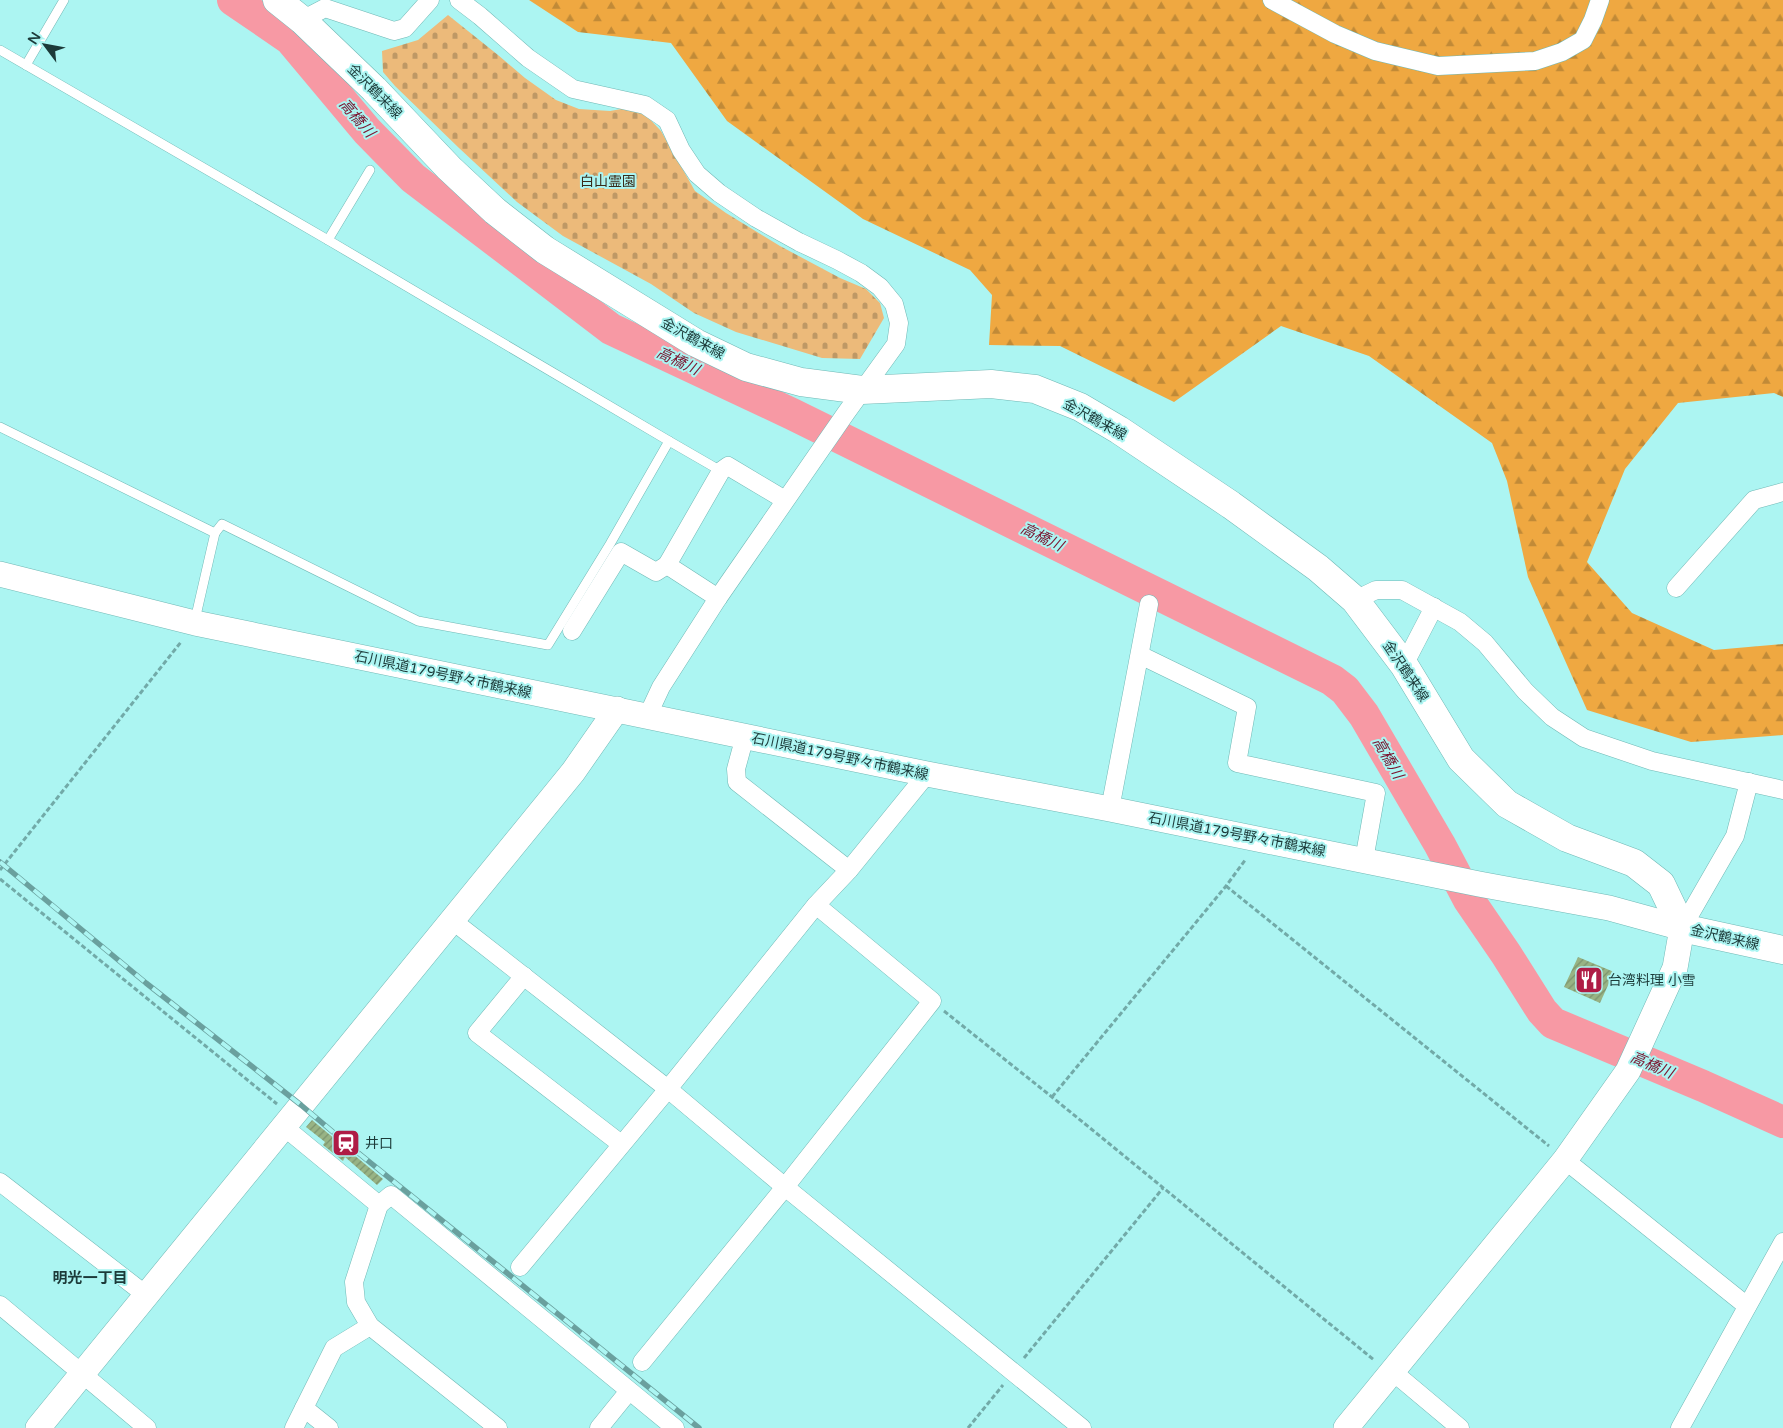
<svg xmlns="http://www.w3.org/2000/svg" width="1783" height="1428" viewBox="0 0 1783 1428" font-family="'Varela Round','Noto Sans JP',sans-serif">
	<defs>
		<pattern id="forest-firs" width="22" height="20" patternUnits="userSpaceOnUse" patternTransform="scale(1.25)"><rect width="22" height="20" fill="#efa841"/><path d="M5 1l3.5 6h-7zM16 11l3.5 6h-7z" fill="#c18a37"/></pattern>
		<pattern id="cemetery-stones" width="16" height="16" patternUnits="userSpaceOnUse" patternTransform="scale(1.25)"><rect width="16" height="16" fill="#ecba7a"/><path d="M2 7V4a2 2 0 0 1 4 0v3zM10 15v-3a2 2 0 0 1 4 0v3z" fill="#be9865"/></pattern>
		<pattern id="building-hatch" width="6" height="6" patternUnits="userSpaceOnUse" patternTransform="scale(1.25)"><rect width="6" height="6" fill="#98b384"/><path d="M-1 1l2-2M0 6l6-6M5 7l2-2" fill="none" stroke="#7b936d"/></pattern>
	</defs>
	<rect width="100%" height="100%" fill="#acf5f2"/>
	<polygon fill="url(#forest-firs)" points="529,0 1783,0 1783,397 1774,393 1678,403 1625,469 1587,562 1632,613 1714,650 1783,644 1783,735 1691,742 1587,710 1528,577 1507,481 1492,443 1369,356 1281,326 1174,402 1060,346 989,345 992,295 970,270 863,219 727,121 671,43 578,32"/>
	<polygon fill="url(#cemetery-stones)" points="448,15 498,55 525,78 556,100 579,109 610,111 627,108 644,113 661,131 695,191 726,213 780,246 840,278 866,289 880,303 884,318 860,359 822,358 736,332 694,313 651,284 563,236 517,202 459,148 395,86 383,72 382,51 418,40"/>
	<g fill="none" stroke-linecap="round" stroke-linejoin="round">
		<polyline stroke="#f799a4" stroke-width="32" points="233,0 290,39 367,131 413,178 611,329 792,414 1332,680 1345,690 1364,715 1440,845 1469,900 1506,954 1542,1011 1553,1023 1703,1086 1783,1122"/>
	</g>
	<g fill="url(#building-hatch)">
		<polygon points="1578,957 1614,972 1600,1003 1564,987"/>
		<polygon points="312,1120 383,1179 377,1185 345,1157 343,1161 323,1145 325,1142 306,1127"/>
	</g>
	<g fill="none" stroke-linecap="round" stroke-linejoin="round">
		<defs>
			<g id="lane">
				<polyline points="0,50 328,240 669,441"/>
				<polyline points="26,65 64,0"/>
				<polyline points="328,240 370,170"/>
				<polyline points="0,427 215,533 195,620"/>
				<polyline points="215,533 222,524 418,621 548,645 610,544 669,441 721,471"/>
			</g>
			<g id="street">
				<polyline points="459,0 480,16 528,58 573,89 645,105 667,120 681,150 697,174 719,193 756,218 799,242 837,260 861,273 880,287 894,304 899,323 896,344 846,413 718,598 661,687 647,717"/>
				<polyline points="1272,0 1335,34 1375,51 1438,66 1535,61 1562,52 1583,40 1593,20 1600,0"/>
				<polyline points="302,20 325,8 394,31 405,28 430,0"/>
				<polyline points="1676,588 1754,500 1783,492"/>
				<polyline points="718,598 667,565 721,471 728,466 785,500"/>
				<polyline points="1355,600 1376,590 1402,590 1460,622 1485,643 1525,691 1552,717 1584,738 1652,761 1783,790"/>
				<polyline points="572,631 621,552 656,572 667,565"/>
				<polyline points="1140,655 1247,707 1237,763 1376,793 1364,860"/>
				<polyline points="1404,665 1434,607"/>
				<polyline points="745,736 736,769 737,782 849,870 927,774"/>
				<polyline points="1110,809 1149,604"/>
				<polyline points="453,921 668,1089 785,1187 1082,1428"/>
				<polyline points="1682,928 1735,836 1749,782"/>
				<polyline points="524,976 477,1033 621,1144"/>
				<polyline points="283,1126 379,1205 391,1195 675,1428"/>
				<polyline points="1565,1160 1747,1306"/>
				<polyline points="0,1182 146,1295"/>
				<polyline points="379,1205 354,1282 356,1302 370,1326 498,1428"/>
				<polyline points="520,1267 668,1089 816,905 849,870"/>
				<polyline points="0,1305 147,1428"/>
				<polyline points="642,1362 785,1187 932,1001 816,905"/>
				<polyline points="1392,1371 1460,1428"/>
				<polyline points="304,1408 329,1428"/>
				<polyline points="294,1428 334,1348 370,1326"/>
				<polyline points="599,1428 629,1391"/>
				<polyline points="1680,1428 1783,1242"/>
			</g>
			<g id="secondary">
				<polyline points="0,574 195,623 927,774 1110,809 1479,884 1609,908 1682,928 1675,968 1628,1071 1565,1160 1346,1428"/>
				<polyline points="38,1428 573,772 617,709"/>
			</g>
			<polyline id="primary" points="277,0 302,20 374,89 449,168 495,211 545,250 696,343 746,367 801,382 862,390 991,384 1035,389 1080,407 1119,430 1231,505 1318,568 1355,600 1404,665 1461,759 1507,804 1567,838 1634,863 1661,884 1682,928 1783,950"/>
		</defs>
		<use href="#lane" stroke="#70b8b5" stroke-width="10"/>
		<use href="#street" stroke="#70b8b5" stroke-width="19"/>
		<use href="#secondary" stroke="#70b8b5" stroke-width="26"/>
		<use href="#primary" stroke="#70b8b5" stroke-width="29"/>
		<g stroke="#72aaa8" stroke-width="3" stroke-dasharray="5 2.5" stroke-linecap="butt">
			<polyline points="0,870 181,642"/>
			<polyline points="0,879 277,1104"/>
			<polyline points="1226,886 1549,1146"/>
			<polyline points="944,1011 1052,1097 1374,1360"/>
			<polyline points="1052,1097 1226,886 1246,859"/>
			<polyline points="1024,1358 1163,1188"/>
			<polyline points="968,1428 1003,1385"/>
		</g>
		<use href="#lane" stroke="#fff" stroke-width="9"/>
		<use href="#street" stroke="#fff" stroke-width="18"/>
		<use href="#secondary" stroke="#fff" stroke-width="25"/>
		<use href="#primary" stroke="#fff" stroke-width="28"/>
		<defs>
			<polyline id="rail" points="0,862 146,983 301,1105 346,1143 699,1428"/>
		</defs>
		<use href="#rail" stroke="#6aa09e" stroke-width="5.5"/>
		<use href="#rail" stroke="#acf5f2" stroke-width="4" stroke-dasharray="11" stroke-linecap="butt"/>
	</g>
	<defs>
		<symbol id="restaurant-square" viewBox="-11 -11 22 22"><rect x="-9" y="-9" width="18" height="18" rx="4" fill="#af1c45" stroke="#acf5f2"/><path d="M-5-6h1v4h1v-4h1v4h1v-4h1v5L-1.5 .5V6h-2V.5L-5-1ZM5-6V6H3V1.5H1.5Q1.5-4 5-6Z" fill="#fff"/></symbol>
		<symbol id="station-square" viewBox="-11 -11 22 22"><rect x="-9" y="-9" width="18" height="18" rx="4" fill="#af1c45" stroke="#acf5f2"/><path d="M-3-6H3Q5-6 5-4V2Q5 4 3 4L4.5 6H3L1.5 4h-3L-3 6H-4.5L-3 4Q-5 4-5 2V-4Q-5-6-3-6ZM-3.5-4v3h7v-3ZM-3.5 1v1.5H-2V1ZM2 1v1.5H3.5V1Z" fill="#fff"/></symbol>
	</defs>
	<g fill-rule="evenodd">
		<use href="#restaurant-square" x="1573" y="964" width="32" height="32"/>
		<use href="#station-square" x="330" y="1127" width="32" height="32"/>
	</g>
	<g text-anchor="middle" stroke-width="4" stroke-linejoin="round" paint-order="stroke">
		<g font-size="14" fill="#1c3a39" stroke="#acf5f2">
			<text transform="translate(375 91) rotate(45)" y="5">金沢鶴来線</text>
			<text transform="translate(693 338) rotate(29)" y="5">金沢鶴来線</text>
			<text transform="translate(1095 419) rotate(29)" y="5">金沢鶴来線</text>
			<text transform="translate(1406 671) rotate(56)" y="5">金沢鶴来線</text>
			<text transform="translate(443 674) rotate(12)" y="5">石川県道179号野々市鶴来線</text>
			<text transform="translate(840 756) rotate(12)" y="5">石川県道179号野々市鶴来線</text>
			<text transform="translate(1237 834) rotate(11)" y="5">石川県道179号野々市鶴来線</text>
			<text transform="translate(1725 937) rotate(13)" y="5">金沢鶴来線</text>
		</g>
		<g font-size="14" fill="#3a2c1b" stroke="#acf5f2">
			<text x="608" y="186">白山霊園</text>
		</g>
		<g font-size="14" fill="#1c3a39" stroke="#acf5f2" text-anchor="start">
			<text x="1608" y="985">台湾料理 小雪</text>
			<text x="365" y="1148">井口</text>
		</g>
		<g font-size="15" font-style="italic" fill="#7b132e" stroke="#acf5f2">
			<text transform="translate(357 118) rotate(49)" y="5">高橋川</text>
			<text transform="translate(678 361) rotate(25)" y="5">高橋川</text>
			<text transform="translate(1042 537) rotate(26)" y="5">高橋川</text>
			<text transform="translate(1388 758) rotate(60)" y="5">高橋川</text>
			<text transform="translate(1652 1065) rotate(23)" y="5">高橋川</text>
		</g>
		<g font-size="15" font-weight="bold" fill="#1c3a39" stroke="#acf5f2">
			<text x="90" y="1283">明光一丁目</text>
		</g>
	</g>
	<g transform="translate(45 45) rotate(302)" stroke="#acf5f2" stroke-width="4" paint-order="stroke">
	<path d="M0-4L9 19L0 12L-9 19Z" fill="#1c3a39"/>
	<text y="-8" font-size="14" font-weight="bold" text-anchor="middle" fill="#1c3a39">N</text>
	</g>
</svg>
